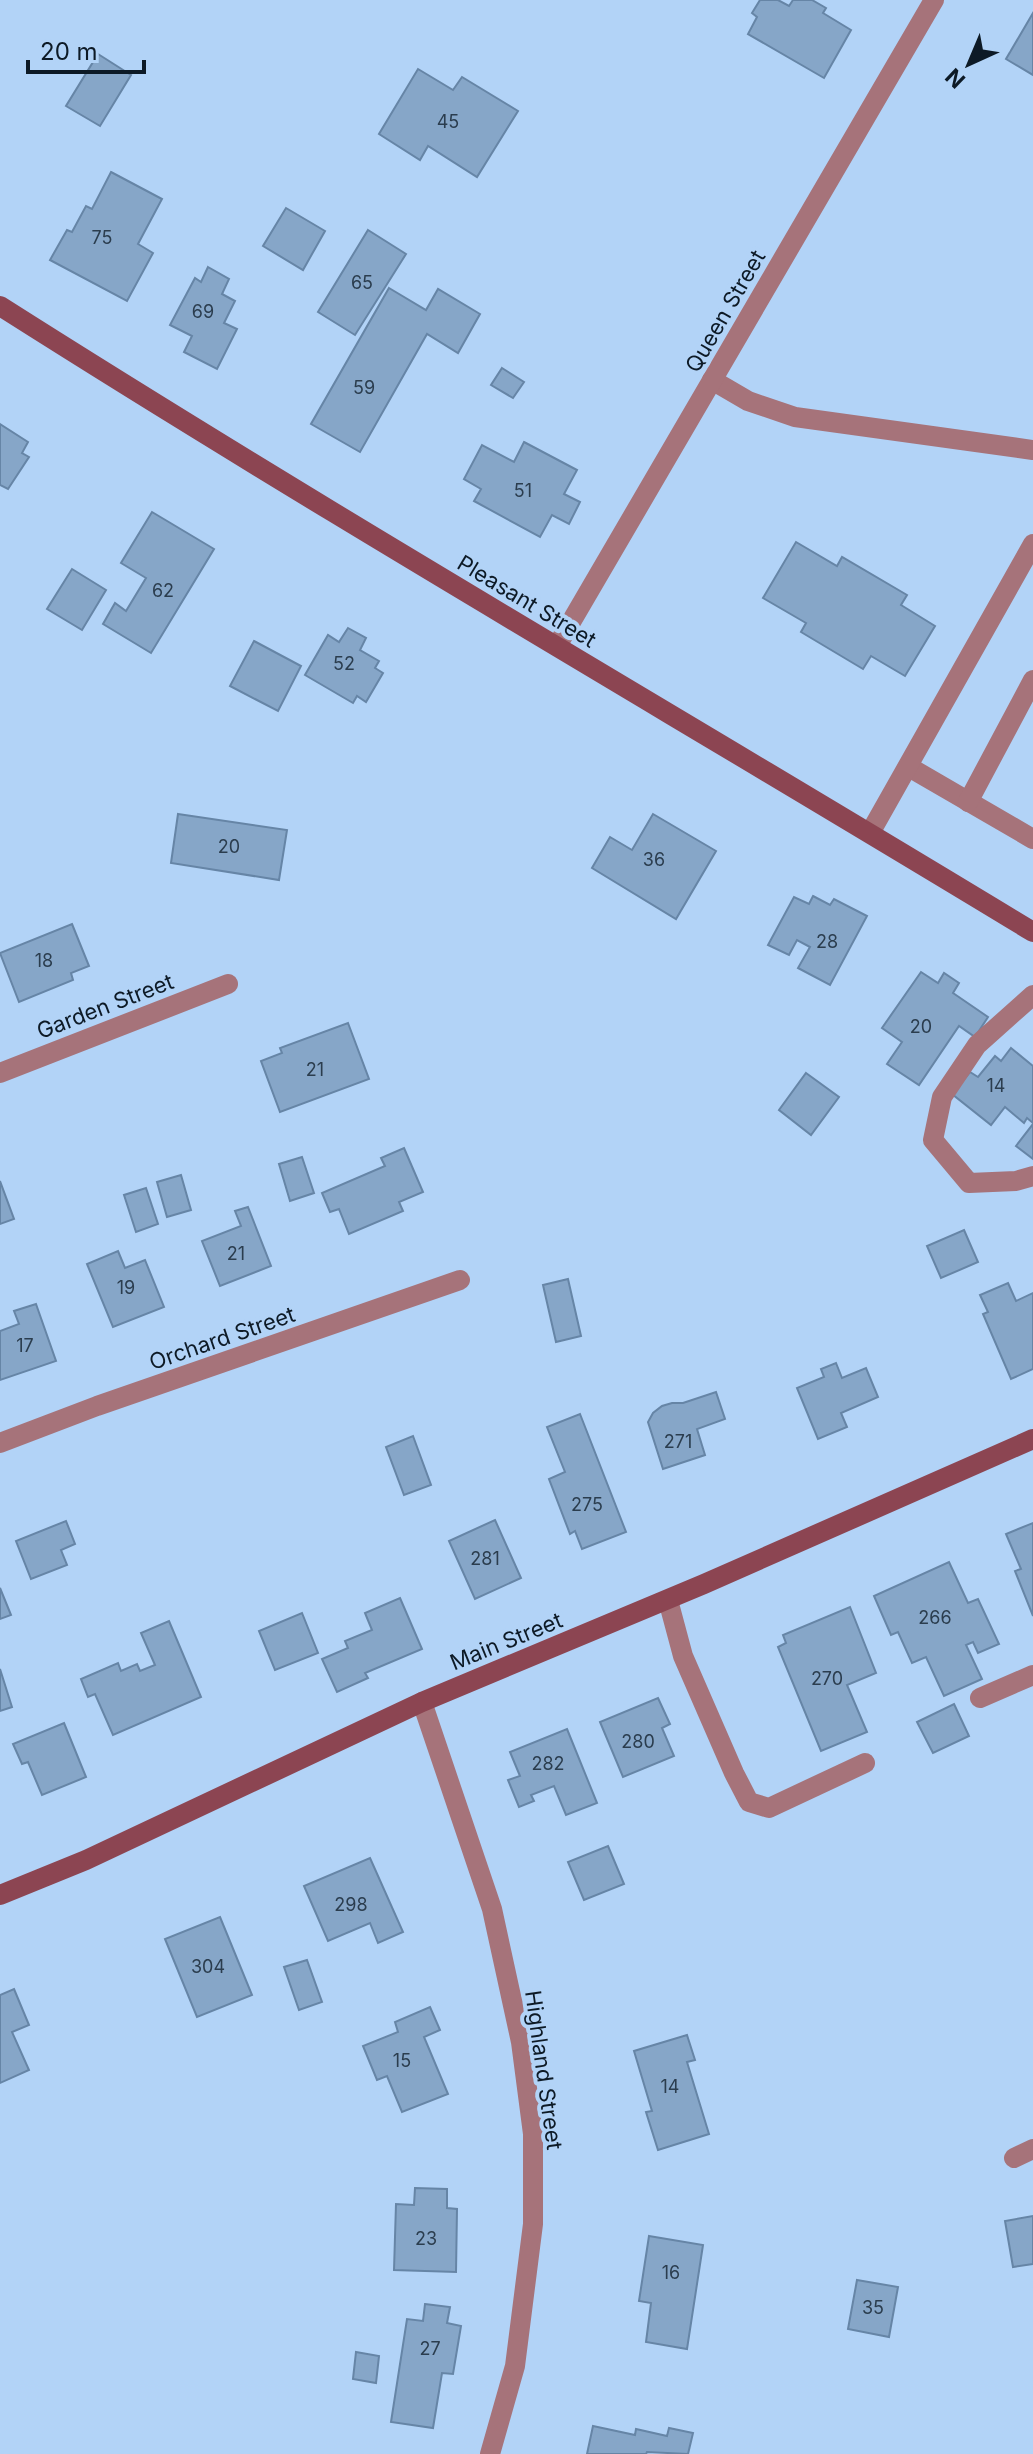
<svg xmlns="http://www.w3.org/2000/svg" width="1033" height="2454" viewBox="0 0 1033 2454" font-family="Inter,sans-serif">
	<rect width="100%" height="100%" fill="#b2d3f7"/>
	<g fill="#86a6c8" stroke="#6685a6" stroke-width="2">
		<polygon points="760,0 778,0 789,6 793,0 812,0 826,8 823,13 851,30 824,78 748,34 757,17 752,13"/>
		<polygon points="1033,13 1033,75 1006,59"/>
		<polygon points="98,54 131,75 100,126 66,106"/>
		<polygon points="418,69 453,90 462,77 518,111 477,177 428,146 420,160 379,134"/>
		<polygon points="111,172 162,199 138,244 153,253 127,301 50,260 67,230 72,232 86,206 92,209"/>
		<polygon points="286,208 325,231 303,270 263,246"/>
		<polygon points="368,230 406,254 355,335 318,312"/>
		<polygon points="208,267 229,279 222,294 235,301 224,323 237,329 217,369 184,352 192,336 170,325 195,278 201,282"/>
		<polygon points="389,288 426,310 438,289 480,314 458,353 427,334 360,452 311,424"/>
		<polygon points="502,368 524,382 513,398 491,385"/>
		<polygon points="0,424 28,442 22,453 29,457 8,489 0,485"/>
		<polygon points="524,442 577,470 564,494 580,502 569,524 552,515 540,537 474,501 481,489 464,479 482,445 514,462"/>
		<polygon points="152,512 214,549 151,653 103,624 115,603 126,611 146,578 121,563"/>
		<polygon points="796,542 837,566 842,557 907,595 901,605 935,626 905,676 871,656 863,669 801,632 806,623 763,598"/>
		<polygon points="72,569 106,590 82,630 47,609"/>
		<polygon points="348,628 366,638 360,650 379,661 375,668 383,673 366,702 357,696 353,703 305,675 328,635 339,642"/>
		<polygon points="254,641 301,666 278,711 230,686"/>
		<polygon points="178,814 287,830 279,880 171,863"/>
		<polygon points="653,814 716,851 676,919 592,868 610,837 632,850"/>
		<polygon points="813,896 830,905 834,899 867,916 830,985 798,968 810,947 797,940 789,955 768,945 794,897 809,904"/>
		<polygon points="72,924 89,966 71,973 73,980 19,1002 0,953"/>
		<polygon points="921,972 938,983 944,973 959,983 953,993 988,1017 975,1037 959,1026 919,1085 887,1064 902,1042 882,1028"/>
		<polygon points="348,1023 369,1079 280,1112 261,1061 282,1053 280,1048"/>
		<polygon points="1011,1048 1033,1066 1033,1123 1027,1118 1024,1123 1005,1107 991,1125 952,1094 970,1072 978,1077 995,1056 1001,1061"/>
		<polygon points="806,1073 839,1097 811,1135 779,1110"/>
		<polygon points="1033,1124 1033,1159 1016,1146"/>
		<polygon points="404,1148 423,1192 399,1202 403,1211 349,1234 339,1209 330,1212 322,1193 385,1166 381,1158"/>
		<polygon points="302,1157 314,1193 290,1201 279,1164"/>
		<polygon points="181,1175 191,1210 167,1217 157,1182"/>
		<polygon points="0,1181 14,1219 0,1224"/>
		<polygon points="146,1188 158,1224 136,1232 124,1195"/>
		<polygon points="248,1207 271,1266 220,1286 202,1241 241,1226 235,1211"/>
		<polygon points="964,1230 978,1262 941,1278 927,1246"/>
		<polygon points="118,1251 125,1268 145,1260 164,1307 113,1327 87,1264"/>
		<polygon points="568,1279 581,1336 556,1342 543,1285"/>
		<polygon points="1008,1283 1016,1301 1033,1293 1033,1369 1011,1379 983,1314 988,1312 980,1295"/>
		<polygon points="36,1304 56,1361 0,1380 0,1331 19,1324 14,1311"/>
		<polygon points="836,1363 842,1378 866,1368 878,1397 841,1413 847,1427 818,1439 797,1388 824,1377 821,1369"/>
		<polygon points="716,1392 725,1419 697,1429 705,1455 663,1469 648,1422 653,1413 662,1406 672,1403 683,1403"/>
		<polygon points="580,1414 626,1532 582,1549 575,1531 570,1534 549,1479 565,1472 547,1427"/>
		<polygon points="413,1436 431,1485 404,1495 386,1447"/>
		<polygon points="495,1520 521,1578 475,1599 449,1541"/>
		<polygon points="66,1521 75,1544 61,1550 67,1565 31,1579 16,1541"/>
		<polygon points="1033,1523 1033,1616 1015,1571 1021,1569 1006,1534"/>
		<polygon points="949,1562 968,1603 978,1599 999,1644 978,1653 973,1642 966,1645 982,1679 944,1696 926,1657 912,1663 898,1632 891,1635 874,1596"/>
		<polygon points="0,1588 11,1615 0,1619"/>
		<polygon points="400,1598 422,1649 365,1673 368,1678 337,1692 322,1659 348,1648 345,1641 372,1630 365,1613"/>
		<polygon points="850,1607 876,1673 847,1685 867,1732 821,1751 778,1647 786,1643 783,1635"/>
		<polygon points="302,1613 318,1653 275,1670 259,1631"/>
		<polygon points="169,1621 201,1697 113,1735 95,1694 88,1697 81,1679 118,1663 121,1671 137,1664 140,1671 155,1665 141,1633"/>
		<polygon points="0,1669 12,1707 0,1711"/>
		<polygon points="658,1698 670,1724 662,1728 674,1756 623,1777 600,1722"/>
		<polygon points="954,1704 969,1736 933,1753 917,1722"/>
		<polygon points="64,1723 86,1777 42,1795 28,1762 22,1764 13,1744"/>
		<polygon points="567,1729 597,1803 566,1815 554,1786 531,1795 534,1801 519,1807 508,1780 520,1776 510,1752"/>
		<polygon points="608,1846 624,1884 584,1900 568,1862"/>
		<polygon points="370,1858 403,1932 378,1943 370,1923 328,1941 304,1886"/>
		<polygon points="220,1917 252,1995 197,2017 165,1939"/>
		<polygon points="307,1960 322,2002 299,2010 284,1967"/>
		<polygon points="14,1989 29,2025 12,2032 29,2070 0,2083 0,1995"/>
		<polygon points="430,2007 440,2030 424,2037 448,2094 402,2112 387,2076 377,2080 363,2046 398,2032 395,2022"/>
		<polygon points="687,2035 695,2060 687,2062 709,2134 658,2150 646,2112 652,2111 634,2051"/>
		<polygon points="415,2188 447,2189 447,2208 457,2209 456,2272 394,2270 396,2204 414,2205"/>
		<polygon points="1033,2216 1033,2264 1013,2267 1005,2221"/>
		<polygon points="649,2236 703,2245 687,2349 646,2342 651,2303 639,2301"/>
		<polygon points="857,2280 898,2287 889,2337 848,2329"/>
		<polygon points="425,2304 450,2307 447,2323 461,2326 453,2374 442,2373 433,2428 391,2422 407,2319 423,2321"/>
		<polygon points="356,2352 379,2356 376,2383 353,2379"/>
		<polygon points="593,2426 635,2435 636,2429 667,2436 669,2428 693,2433 688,2454 647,2452 646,2454 587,2454"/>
	</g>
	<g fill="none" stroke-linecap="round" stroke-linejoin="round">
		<g stroke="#a6737a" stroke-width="20">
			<polyline points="712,380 748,401 795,417 1033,450"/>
			<polyline points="909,767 1033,839"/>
			<polyline points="968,802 1033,680"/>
			<polyline points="870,833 1033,544"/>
			<polyline points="1033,995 977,1045 942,1097 933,1140 969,1183 1016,1181 1033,1176"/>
			<polyline points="668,1600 683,1656 734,1773 749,1802 769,1808 865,1763"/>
			<polyline points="980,1698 1033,1675"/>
			<polyline points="1014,2158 1033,2149"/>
		</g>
		<g stroke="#a6737a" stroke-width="20">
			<polyline points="557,646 934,0"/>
			<polyline points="0,1073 228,984"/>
			<polyline points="0,1443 97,1406 460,1280"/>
			<polyline points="422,1702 492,1909 521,2042 533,2134 533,2224 515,2366 490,2454"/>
		</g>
		<g stroke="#8c4552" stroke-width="20">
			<path d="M0 306C340 522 689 723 1033 932"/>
			<polyline points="0,1895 86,1860 422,1702 704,1584 1033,1439"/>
		</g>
	</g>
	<g text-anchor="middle" stroke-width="8" stroke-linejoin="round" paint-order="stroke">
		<g font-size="18" fill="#2b3d4e">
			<text x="448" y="128">45</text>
			<text x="102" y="244">75</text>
			<text x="362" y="289">65</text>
			<text x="203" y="318">69</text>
			<text x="364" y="394">59</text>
			<text x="523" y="497">51</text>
			<text x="163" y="597">62</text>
			<text x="344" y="670">52</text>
			<text x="229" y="853">20</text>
			<text x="654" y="866">36</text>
			<text x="827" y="948">28</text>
			<text x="44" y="967">18</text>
			<text x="921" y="1033">20</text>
			<text x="315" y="1076">21</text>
			<text x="996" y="1092">14</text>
			<text x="236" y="1260">21</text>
			<text x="126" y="1294">19</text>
			<text x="25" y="1352">17</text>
			<text x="678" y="1448">271</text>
			<text x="587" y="1511">275</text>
			<text x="485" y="1565">281</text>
			<text x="935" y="1624">266</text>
			<text x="827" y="1685">270</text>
			<text x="638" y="1748">280</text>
			<text x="548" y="1770">282</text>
			<text x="351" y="1911">298</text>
			<text x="208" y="1973">304</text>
			<text x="402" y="2067">15</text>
			<text x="670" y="2093">14</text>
			<text x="426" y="2245">23</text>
			<text x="671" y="2279">16</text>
			<text x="873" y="2314">35</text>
			<text x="430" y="2355">27</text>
		</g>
		<g font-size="22" fill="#0d1a26" stroke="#b2d3f7">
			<text transform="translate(725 311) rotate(-60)" y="8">Queen Street</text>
			<text transform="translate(527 601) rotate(31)" y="8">Pleasant Street</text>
			<text transform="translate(105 1006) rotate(-21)" y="8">Garden Street</text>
			<text transform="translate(222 1338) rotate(-19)" y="8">Orchard Street</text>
			<text transform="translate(506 1641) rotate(-22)" y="8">Main Street</text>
			<text transform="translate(544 2070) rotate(82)" y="8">Highland Street</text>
		</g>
	</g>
	<g transform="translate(969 64) rotate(224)" stroke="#b2d3f7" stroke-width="6" paint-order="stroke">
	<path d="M0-6L14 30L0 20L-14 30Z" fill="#0d1a26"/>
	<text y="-12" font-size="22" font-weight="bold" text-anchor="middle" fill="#0d1a26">N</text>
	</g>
	<path d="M28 60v12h116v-12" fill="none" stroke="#0d1a26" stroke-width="4"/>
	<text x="40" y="60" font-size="24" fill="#0d1a26" stroke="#b2d3f7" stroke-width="6" paint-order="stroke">20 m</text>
</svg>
